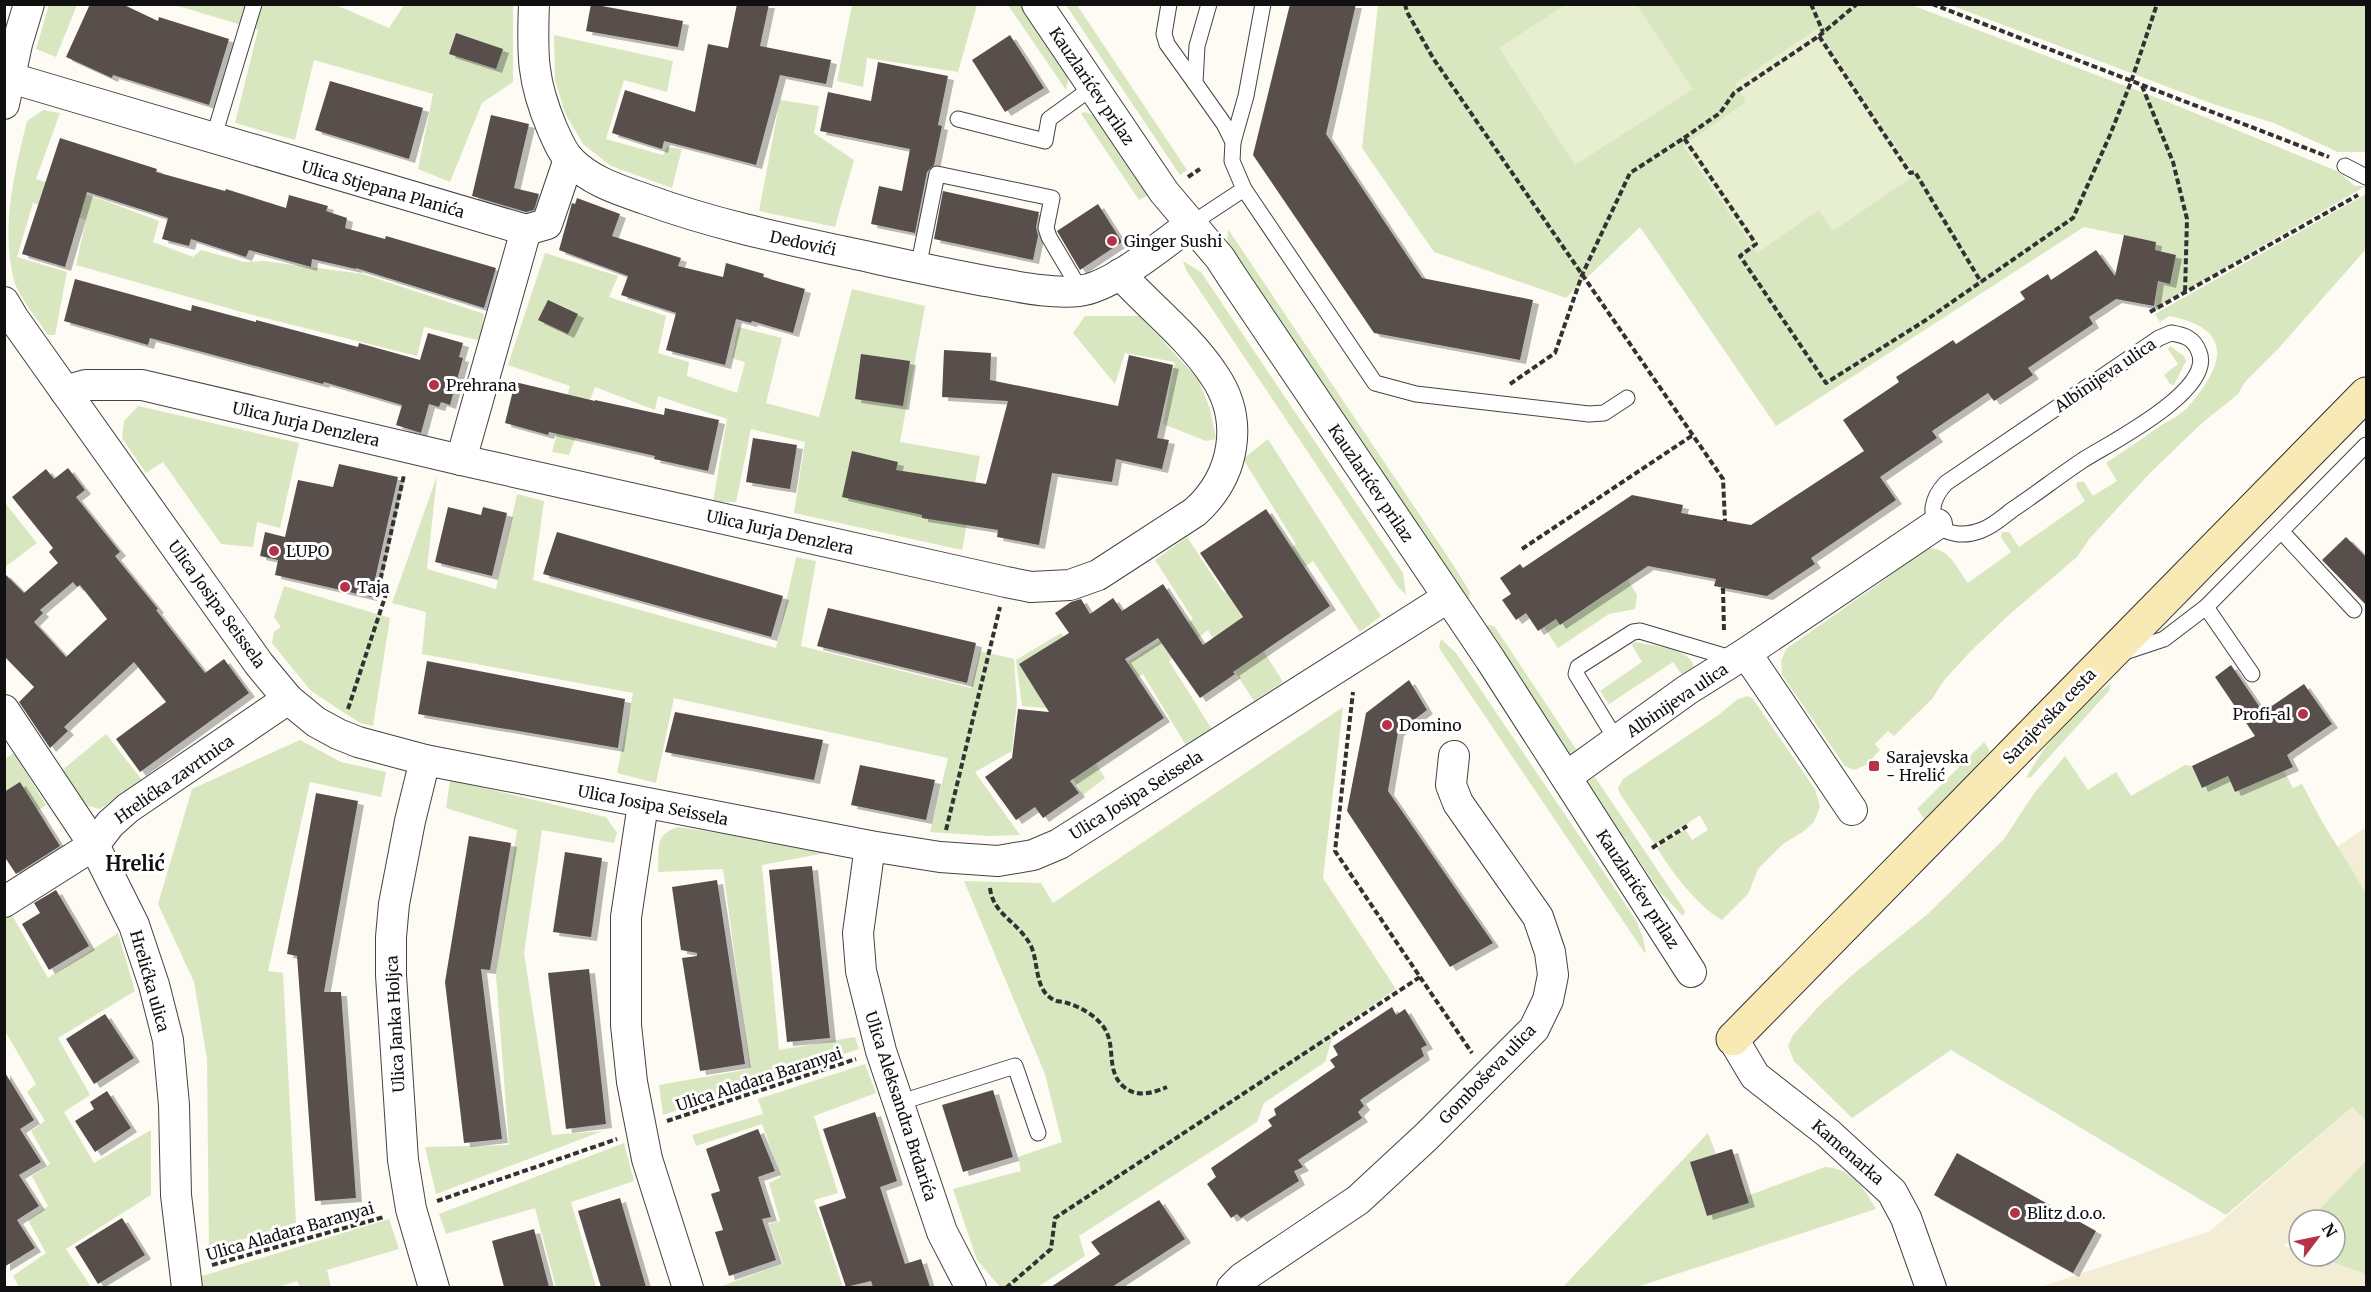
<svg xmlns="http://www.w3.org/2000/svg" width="2371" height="1292" viewBox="0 0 2371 1292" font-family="Merriweather,serif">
	<defs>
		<filter id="shadow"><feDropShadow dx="6" dy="4" stdDeviation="0" flood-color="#0004"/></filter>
	</defs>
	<rect width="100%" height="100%" fill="#fefbf4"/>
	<g fill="#f3edd6">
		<polygon points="2366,827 2366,893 2337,847"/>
		<polygon points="2352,1107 2366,1121 2366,1161 2309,1220 2299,1220 2299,1230 2284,1246 2299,1251 2299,1256 2314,1256 2366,1274 2366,1287 2037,1288 2210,1231"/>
	</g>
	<g fill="#d9e7c0">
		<polygon points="1909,4 2173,104 2337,171 2355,186 2366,186 2155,308 2158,281 2170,284 2176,255 2155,250 2156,242 2084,227 1776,426 1640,227 1566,298 1434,252 1362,148 1378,5"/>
		<polygon points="49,5 77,5 56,57 36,49"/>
		<polygon points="175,5 336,5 389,28 404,5 513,5 513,82 482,103 450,182 418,169 433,94 314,60 295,140 235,123 258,30"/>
		<polygon points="852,5 977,5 958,72 867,58 863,87 837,81"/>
		<polygon points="1008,5 1022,5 1066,69 1068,81 1066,90"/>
		<polygon points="1066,5 1077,5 1187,170 1180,175"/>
		<polygon points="1950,5 2366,5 2366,152 2338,152 2274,123 2213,104"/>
		<polygon points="554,35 673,61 667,92 624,80 606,139 663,155 667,147 682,149 672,188 611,166 583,144 565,113 555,80"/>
		<polygon points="780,100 819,106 814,133 854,160 835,227 759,211"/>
		<path d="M43 110 60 113 36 179 103 200 159 221 153 242 193 257 201 250 245 262 264 261 363 274 484 314 481 341 424 327 417 356 245 313 76 265 86 220 33 203 17 257 67 272 55 335H48C37 319 23 302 15 284 0 230 14 174 27 121Z"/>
		<polygon points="1085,112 1095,116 1149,195 1139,200 1084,118 1081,113"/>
		<path d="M2366 194V249L2278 349 2245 382 2238 394 2201 424 2151 472 2090 538 2077 557 2011 613 1971 651 1945 679 1932 699 1894 736 1888 731 1875 744 1880 750 1866 765 1854 770 1845 766 1782 675 1781 661 1786 649 1887 578 1884 573C1906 559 1929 533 1952 560 1958 567 1962 576 1968 583L2011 552 2001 537 2002 532H2009L2019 547 2085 501 2076 486 2077 482H2084L2093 496 2117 481 2106 463C2124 451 2142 439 2160 426 2169 421 2180 415 2187 408 2224 366 2236 329 2169 316L2160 322 2155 314Z"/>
		<polygon points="1228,229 1452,563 1470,592 1469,598 1466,600 1227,244"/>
		<polygon points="545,253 618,276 609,297 666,316 658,353 689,362 687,376 737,393 745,362 732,358 738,327 782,338 766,403 819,417 852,289 925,306 900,442 980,456 962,550 794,513 805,442 751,429 736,502 713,502 727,419 658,396 655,410 595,387 569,455 552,452 570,386 508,365"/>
		<polygon points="1183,261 1201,272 1403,573 1406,595 1398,587 1186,270"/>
		<polygon points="1085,316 1140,316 1198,379 1210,409 1216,439 1206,441 1163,424 1175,362 1125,353 1115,384 1073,333"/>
		<polygon points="2170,346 2184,356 2186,361 2174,385 2170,384 2164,375 2178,364 2168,349"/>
		<polygon points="138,406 299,443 280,528 257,522 253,547 221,544 163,462 146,473 122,438 124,421"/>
		<polygon points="1268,439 1381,616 1360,632 1313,561 1239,612 1283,682 1254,701 1208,630 1169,661 1213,731 1187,747 1143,674 1071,724 1105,778 1083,795 1053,745 1068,710 1022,706 1016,660 1061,633 1080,660 1107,676 1193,619 1155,560 1187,537 1224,593 1296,544 1243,459"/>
		<polygon points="437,476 427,569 496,589 517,494 544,501 533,580 776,648 796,557 816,561 801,646 971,688 980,651 1014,659 1017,701 1012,751 975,772 1020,835 990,836 930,832 948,758 674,698 656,783 617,773 633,693 422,654 426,612 392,603"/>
		<polygon points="5,503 37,543 5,567 4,567"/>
		<polygon points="1628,580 1637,595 1635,609 1609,614 1558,648 1544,627 1556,619 1561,625"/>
		<polygon points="284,586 390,618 373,726 360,723 311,691 272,643 274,632 281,627 274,617"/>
		<polygon points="1490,625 1495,627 1580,755 1572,759 1483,626"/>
		<polygon points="1441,639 1456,653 1636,920 1643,938 1646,953 1644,952 1439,648"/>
		<path d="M1636 642C1652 646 1694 648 1694 669L1683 676 1673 662 1609 704 1600 691 1642 662 1633 647 1632 644Z"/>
		<path d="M2111 683 2109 691 2031 777 2026 778C2052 734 2070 713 2111 683Z"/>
		<path d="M1748 696 1753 699 1815 789 1820 806 1814 822 1804 831 1783 844 1758 869 1748 894 1722 920C1698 907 1672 872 1657 848L1685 829 1692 840 1708 830 1700 815 1655 845 1620 794 1618 788 1623 779 1717 716 1738 699Z"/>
		<polygon points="1343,707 1323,878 1396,989 1334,1032 1325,1062 1264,1103 1257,1122 1079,1236 1085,1256 1038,1287 1000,1287 977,1260 953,1189 1021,1171 1018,1157 1062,1142 1045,1074 964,881 1041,883 1053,903"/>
		<polygon points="106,734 142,780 100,809 88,806 61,771"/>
		<polygon points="300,740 341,762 386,772 381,797 310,782 268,971 283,973 296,1223 209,1250 207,1059 194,982 158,904 192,789"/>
		<polygon points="1984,742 1990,751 1927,822 1917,809"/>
		<polygon points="14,753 46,805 5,832 5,759"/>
		<polygon points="2065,756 2088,790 2116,772 2131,796 2185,765 2192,766 2203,788 2228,776 2235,792 2284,771 2293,788 2302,784 2320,818 2366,893 2366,1121 2352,1107 2226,1215 1951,1050 1852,1118 1794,1061 1788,1046 1793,1035 1819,1006 1851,976 1930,912 2004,839 2035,792"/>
		<polygon points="1595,777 1685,911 1683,916 1660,892 1587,782"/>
		<polygon points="450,780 606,817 617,833 614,843 542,830 524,953 552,1135 603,1131 436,1194 425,1147 509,1145 496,975 517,830 446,808"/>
		<path d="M678 827 836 851 762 865 779 1050 855 1037 859 1049 663 1115 659 1085 750 1069 723 869 658 872C660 849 653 835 678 827Z"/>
		<polygon points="12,915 48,978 118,933 135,991 58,1038 90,1095 64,1112 94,1163 151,1130 151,1195 66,1249 91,1287 19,1287 13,1276 46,1253 28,1220 48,1206 32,1176 50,1164 31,1131 45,1121 27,1092 36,1084 5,1031 5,919"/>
		<polygon points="865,1064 876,1093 814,1116 838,1193 814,1200 843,1287 719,1287 783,1264 769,1224 780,1221 769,1183 781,1177 762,1124 696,1146 692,1135 763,1114 758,1099"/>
		<path d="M1708 1133 1716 1154 1690 1162 1707 1216 1749 1203 1747 1196 1825 1167C1851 1168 1864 1188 1876 1209L1637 1287 1562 1288Z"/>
		<polygon points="624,1143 634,1181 571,1202 596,1287 556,1287 535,1208 446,1234 439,1214"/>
		<polygon points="2366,1161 2366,1274 2314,1256 2335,1256 2335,1220 2309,1220"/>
		<polygon points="389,1219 399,1249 327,1270 331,1287 300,1287 297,1281 279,1287 201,1287 199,1277"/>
	</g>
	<g fill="#e8efd1">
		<polygon points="1565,5 1637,5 1693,89 1575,165 1499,48"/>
		<polygon points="1817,29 1915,175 1833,231 1819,210 1757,253 1683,146 1746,102 1735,84"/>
	</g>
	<g fill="#58504d" fill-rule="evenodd" filter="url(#shadow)">
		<polygon points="90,4 122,4 158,21 159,17 229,39 209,105 113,75 112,78 66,57"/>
		<polygon points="591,4 683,21 678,47 586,31"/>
		<polygon points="737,4 769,4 760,46 831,60 826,84 780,75 756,165 664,141 662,149 612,133 625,90 695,112 708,44 728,48"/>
		<polygon points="1290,4 1356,4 1326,134 1422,278 1533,300 1520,360 1374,333 1253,155"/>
		<polygon points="456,33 503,49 496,69 449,54"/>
		<polygon points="1010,35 1044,88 1005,112 972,60"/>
		<polygon points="878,62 948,76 938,125 942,126 934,165 927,172 915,233 871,224 879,186 902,191 910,149 820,131 828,92 871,101"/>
		<polygon points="330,81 423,108 409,159 315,130"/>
		<polygon points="491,115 529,124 514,188 539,194 534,210 526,212 472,196"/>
		<polygon points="60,138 157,169 156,172 225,191 226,189 286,208 289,195 328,206 326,211 347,218 345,228 385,239 386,236 496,268 484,308 356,268 356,269 312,259 311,267 249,250 246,257 191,239 189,246 162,239 168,218 87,192 65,267 22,254"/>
		<polygon points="943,191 1039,212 1036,227 1038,236 1033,260 934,239"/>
		<polygon points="577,198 620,214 612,236 681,258 678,266 723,277 726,263 764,274 763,277 805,289 793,333 752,321 751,323 736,319 725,365 666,350 676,313 621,295 628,276 559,250 572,203 575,204"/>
		<polygon points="1098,204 1122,242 1080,270 1057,231"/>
		<polygon points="2124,235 2156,242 2155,250 2176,255 2170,284 2158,281 2154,306 2116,299 2089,317 2093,324 2028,368 2033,375 1994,401 1988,393 1932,431 1937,438 1880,477 1896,500 1811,558 1815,564 1767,596 1714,586 1716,579 1648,566 1560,625 1556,619 1538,631 1526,613 1516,620 1502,600 1511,594 1500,578 1520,564 1523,568 1632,495 1683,505 1681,513 1751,525 1864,451 1843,420 1899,382 1896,377 1953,340 1956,344 2025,299 2020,292 2048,274 2051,280 2096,250 2115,276"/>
		<polygon points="75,279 191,311 192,305 256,322 256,320 358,347 359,343 420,360 428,333 463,343 459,357 463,358 450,405 441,402 439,407 429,404 421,433 396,425 402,405 324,382 323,384 150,338 148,345 64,321"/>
		<polygon points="548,300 578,314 568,334 538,320"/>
		<polygon points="944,350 991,353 990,380 1118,406 1129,355 1173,365 1157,438 1169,440 1162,469 1116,459 1112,482 1052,473 1039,545 997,537 998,530 922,518 922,515 842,497 852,451 898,462 896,470 986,484 1008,401 942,397"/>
		<polygon points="861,354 910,361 903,406 855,399"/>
		<polygon points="515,382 595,401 595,400 664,415 665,408 719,420 708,471 654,459 655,456 549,432 548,435 505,423"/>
		<polygon points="753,438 797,445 790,489 746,482"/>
		<polygon points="339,464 398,477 371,597 275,575 278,560 260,556 265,532 285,537 298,480 333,487"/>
		<path d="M68 468 85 490 76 497 120 552 115 556 158 609 156 610 205 673 224 659 249 693 140 772 116 739 166 702 134 662 64 727 68 731 50 748 19 702 34 687 4 656V573L24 593 58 563 49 552 53 548 12 497 46 469 54 479ZM73 582 77 587 80 585 107 619 66 657 34 622 43 613 40 610Z"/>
		<polygon points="448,507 481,515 483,507 507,513 492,576 435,562"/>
		<polygon points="1266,509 1330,606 1233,672 1235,674 1200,698 1158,638 1125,659 1164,718 1070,781 1079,793 1043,818 1035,807 1016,820 985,777 1012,758 1018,709 1049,712 1019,664 1069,633 1055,613 1071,602 1081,599 1090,614 1113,598 1122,611 1163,584 1203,645 1243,617 1200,553"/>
		<polygon points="557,532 783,596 771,637 543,574"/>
		<polygon points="2346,537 2367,558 2367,606 2322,560"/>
		<polygon points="828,608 976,643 967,683 817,646"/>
		<polygon points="427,661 625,699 618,748 418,714"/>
		<polygon points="2231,665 2263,712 2304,684 2332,724 2287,755 2293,767 2235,792 2228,776 2202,788 2192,766 2255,736 2215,677"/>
		<polygon points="1409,680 1427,710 1398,732 1388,791 1493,943 1450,967 1347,811 1366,713"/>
		<polygon points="675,712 823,740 814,780 665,752"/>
		<polygon points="860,765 935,780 926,820 851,805"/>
		<polygon points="20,782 60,846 16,874 4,856 4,792"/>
		<polygon points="316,793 358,801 324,992 341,992 356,1198 315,1201 297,956 287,954"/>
		<polygon points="469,836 511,843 490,970 481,969 502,1139 464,1143 445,982"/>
		<polygon points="565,852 602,858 591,937 553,932"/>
		<polygon points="812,866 830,1038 787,1042 769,870"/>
		<polygon points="717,880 745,1064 700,1071 682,958 697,956 697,953 681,950 672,887"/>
		<polygon points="56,890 89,946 49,970 22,924 40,913 34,903"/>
		<polygon points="589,969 606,1124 566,1129 548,973"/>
		<polygon points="1392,1007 1396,1015 1405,1009 1427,1045 1421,1048 1424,1056 1360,1100 1364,1106 1358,1112 1362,1118 1298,1160 1303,1167 1294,1171 1299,1181 1241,1218 1237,1214 1231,1218 1207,1184 1216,1177 1211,1168 1272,1126 1268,1120 1276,1115 1274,1109 1335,1067 1330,1060 1338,1055 1333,1046"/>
		<polygon points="105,1014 134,1058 94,1084 66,1039"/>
		<polygon points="4,1071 34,1120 20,1129 41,1162 19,1175 39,1206 17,1220 35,1248 4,1267"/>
		<polygon points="993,1090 1013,1157 963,1172 942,1105"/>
		<polygon points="107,1091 131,1128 95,1152 75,1121 94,1109 90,1102"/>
		<polygon points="875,1112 897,1181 880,1187 905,1264 921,1259 930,1287 873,1287 871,1281 846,1287 819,1207 846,1198 823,1129"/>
		<polygon points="758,1129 775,1171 758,1177 771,1217 762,1219 776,1260 729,1276 715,1232 723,1230 711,1194 720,1191 706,1149"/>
		<polygon points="1732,1149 1749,1203 1707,1216 1690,1162"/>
		<polygon points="1957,1153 2096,1231 2073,1273 1934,1195"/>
		<polygon points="620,1198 646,1287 601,1287 578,1211"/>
		<polygon points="1159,1200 1185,1239 1112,1287 1051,1287 1100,1254 1091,1242"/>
		<polygon points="122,1218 145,1255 98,1284 75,1247"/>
		<polygon points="534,1229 549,1287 504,1287 492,1241"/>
	</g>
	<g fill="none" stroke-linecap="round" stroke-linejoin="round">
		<defs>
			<g id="lane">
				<polyline points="1169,4 1164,34 1167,44 1195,83"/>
				<polyline points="1209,4 1197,46 1195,83 1224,124 1233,142"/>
				<polyline points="958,119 1045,141 1049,119 1093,87"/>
				<polyline points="213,139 254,4"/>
				<polyline points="2345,166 2366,177"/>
				<polyline points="1244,189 1375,383 1416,394 1589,414 1604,413 1627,398"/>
				<polyline points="1191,224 1244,189 1232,161 1233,142 1246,96 1263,4"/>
				<polyline points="918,268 937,174 1052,198 1046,228 1049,237 1081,291"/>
				<path d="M2171 333C2184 335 2194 338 2199 352 2215 390 2110 443 2083 460 2059 476 2036 494 2012 510 2003 517 1993 526 1982 530 1944 545 1915 516 1946 483L2159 338Z"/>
				<polyline points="2282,532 2354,610"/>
				<polyline points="2206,607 2252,674"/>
				<polyline points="2122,653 2164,639 2206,607 2366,445"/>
				<polyline points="1617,741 1576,674 1578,667 1633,632 1640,631 1734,659"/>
				<polyline points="898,1103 1015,1066 1038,1133"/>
			</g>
			<g id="street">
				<path d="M534 4C532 55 532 81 552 128 557 139 562 152 570 160 590 181 619 190 645 199 721 227 800 242 878 259 914 267 949 274 985 281 1016 286 1048 294 1079 291 1113 287 1163 244 1191 224"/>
				<polyline points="1037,4 1164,192 1220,258 1233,278 1490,659 1691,972"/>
				<polyline points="11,78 526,230"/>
				<polyline points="4,104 17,44 29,4"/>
				<polyline points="526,230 547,224 569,159"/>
				<polyline points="4,302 14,319 259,664 288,699 316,722 338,734 358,742 425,760 870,846 940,857 998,861 1033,855 1059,844 1447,598"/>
				<path d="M65 391 86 385H142L461 460 1006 582 1031 587 1070 585 1098 575 1195 512C1235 476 1245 420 1214 375 1189 337 1150 307 1120 274"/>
				<polyline points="461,460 526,230"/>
				<polyline points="4,710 94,845 134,925 154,985 168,1040 174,1105 176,1195 187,1288"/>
				<polyline points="425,760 410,821 394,904 391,937 391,975 403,1160 411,1209 434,1288"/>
				<polyline points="1566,777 1687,690 1746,653"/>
				<polyline points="643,804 626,917 626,1025 632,1082 647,1159 688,1288"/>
				<polyline points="1852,810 1746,653 1937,524"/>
				<polyline points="870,846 858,933 861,971 881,1051 942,1232 971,1288"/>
				<polyline points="4,902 94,845 110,824 128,808 288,699"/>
				<polyline points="1733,1039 1755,1076 1828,1133 1892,1192 1906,1218 1931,1288"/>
				<polyline points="1232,1288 1242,1278 1358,1200 1427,1136 1534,1029 1548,1000 1553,975 1550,952 1538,917 1458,803 1451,785 1454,756"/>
			</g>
			<polyline id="secondary" points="1733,1039 2366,394"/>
		</defs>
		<use href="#lane" stroke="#434343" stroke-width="17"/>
		<use href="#street" stroke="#434343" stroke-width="32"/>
		<use href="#secondary" stroke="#323232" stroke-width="35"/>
		<g stroke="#323232" stroke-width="4" stroke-dasharray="6 3" stroke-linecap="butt">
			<polyline points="1405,4 1407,12 1433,58 1723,479 1725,521"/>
			<polyline points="1811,4 1823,32"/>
			<polyline points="1932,4 2329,157"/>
			<polyline points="1819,36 1857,4"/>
			<polyline points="2142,86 2173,162 2187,219 2185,293"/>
			<polyline points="1684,138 1720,113 1734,93 1819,36 1910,173 1915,172 1981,282"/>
			<polyline points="1188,177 1200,169"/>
			<polyline points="2150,312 2358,195"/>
			<polyline points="1510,384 1555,353 1582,275 1630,173 1684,138 1756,244 1740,256 1826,383 1926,320 2073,218 2110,135 2131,82 2157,4"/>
			<polyline points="1522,549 1693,435"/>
			<polyline points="1723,588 1724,631"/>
			<polyline points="348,709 388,588 379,586 404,475"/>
			<polyline points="946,830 1000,607"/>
			<polyline points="1652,848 1687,826"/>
			<path d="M990 888C993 915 1019 922 1031 946 1039 963 1034 990 1054 1000 1057 1002 1063 1001 1067 1003 1080 1007 1093 1014 1102 1025 1118 1044 1104 1070 1124 1087 1138 1098 1152 1093 1167 1087"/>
			<polyline points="1420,977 1472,1053"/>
			<polyline points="667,1121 856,1059"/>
			<polyline points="437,1201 617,1139"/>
			<polyline points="212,1265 384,1217"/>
			<polyline points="1006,1288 1051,1249 1055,1218 1420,977 1335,851 1353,692"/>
		</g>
		<use href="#lane" stroke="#fff" stroke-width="15"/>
		<use href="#street" stroke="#fff" stroke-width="30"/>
		<use href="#secondary" stroke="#f9e9b5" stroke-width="33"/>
	</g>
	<g fill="#b63249" stroke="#fff" stroke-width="2">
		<circle cx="1112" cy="241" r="6"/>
		<circle cx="434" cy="385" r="6"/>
		<circle cx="274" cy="551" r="6"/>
		<circle cx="345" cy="587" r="6"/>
		<circle cx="2303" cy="714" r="6"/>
		<circle cx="1387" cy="725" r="6"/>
		<rect x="1868" y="760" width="12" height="12" rx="3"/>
		<circle cx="2015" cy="1213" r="6"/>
	</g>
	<g text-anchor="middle" stroke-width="6" stroke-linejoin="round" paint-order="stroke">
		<g font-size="16" fill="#101010" stroke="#fff">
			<text transform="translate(1092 86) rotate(56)" y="6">Kauzlarićev prilaz</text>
			<text transform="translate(383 189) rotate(16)" y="6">Ulica Stjepana Planića</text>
			<text transform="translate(803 243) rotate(12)" y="6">Dedovići</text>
			<text transform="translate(2105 375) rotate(-34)" y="6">Albinijeva ulica</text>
			<text transform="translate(306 424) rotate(13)" y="6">Ulica Jurja Denzlera</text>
			<text transform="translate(1371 483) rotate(56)" y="6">Kauzlarićev prilaz</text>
			<text transform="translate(780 532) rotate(13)" y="6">Ulica Jurja Denzlera</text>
			<text transform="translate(217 604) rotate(54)" y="6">Ulica Josipa Seissela</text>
			<text transform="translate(1677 700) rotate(-34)" y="6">Albinijeva ulica</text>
			<text transform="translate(2049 716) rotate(-46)" y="6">Sarajevska cesta</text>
			<text transform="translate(174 779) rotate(-35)" y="6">Hrelićka zavrtnica</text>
			<text transform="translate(1136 795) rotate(-32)" y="6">Ulica Josipa Seissela</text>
			<text transform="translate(653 805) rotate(11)" y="6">Ulica Josipa Seissela</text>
			<text transform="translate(1638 889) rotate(57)" y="6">Kauzlarićev prilaz</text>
			<text transform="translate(150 981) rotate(74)" y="6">Hrelićka ulica</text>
			<text transform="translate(395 1024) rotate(-93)" y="6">Ulica Janka Holjca</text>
			<text transform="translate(1487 1074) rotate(-46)" y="6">Gomboševa ulica</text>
			<text transform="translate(759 1079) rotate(-18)" y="6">Ulica Aladara Baranyai</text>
			<text transform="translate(901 1106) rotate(72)" y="6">Ulica Aleksandra Brdarića</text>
			<text transform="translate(1848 1152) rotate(41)" y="6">Kamenarka</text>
			<text transform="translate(290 1231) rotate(-16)" y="6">Ulica Aladara Baranyai</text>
		</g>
		<g font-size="16" fill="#101010" stroke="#fff" text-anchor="start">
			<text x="1124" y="247">Ginger Sushi</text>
			<text x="446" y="391">Prehrana</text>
			<text x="286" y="557">LUPO</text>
			<text x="357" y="593">Taja</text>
			<text x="2291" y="720" text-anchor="end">Profi-al</text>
			<text x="1399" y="731">Domino</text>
			<text x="1886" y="763">Sarajevska<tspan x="1886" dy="18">- Hrelić</tspan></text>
			<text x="2027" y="1219">Blitz d.o.o.</text>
		</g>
		<g font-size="20" font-weight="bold" fill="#101010" stroke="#fff">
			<text x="135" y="871">Hrelić</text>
		</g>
	</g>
	<rect width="2371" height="1292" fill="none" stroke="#101010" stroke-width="12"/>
	<g transform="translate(2317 1238) rotate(58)"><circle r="28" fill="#ffffff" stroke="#9f9f9f" stroke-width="1.5"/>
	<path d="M0-4.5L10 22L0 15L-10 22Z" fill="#b63249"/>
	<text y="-9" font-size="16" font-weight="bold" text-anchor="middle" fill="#101010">N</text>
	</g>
</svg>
